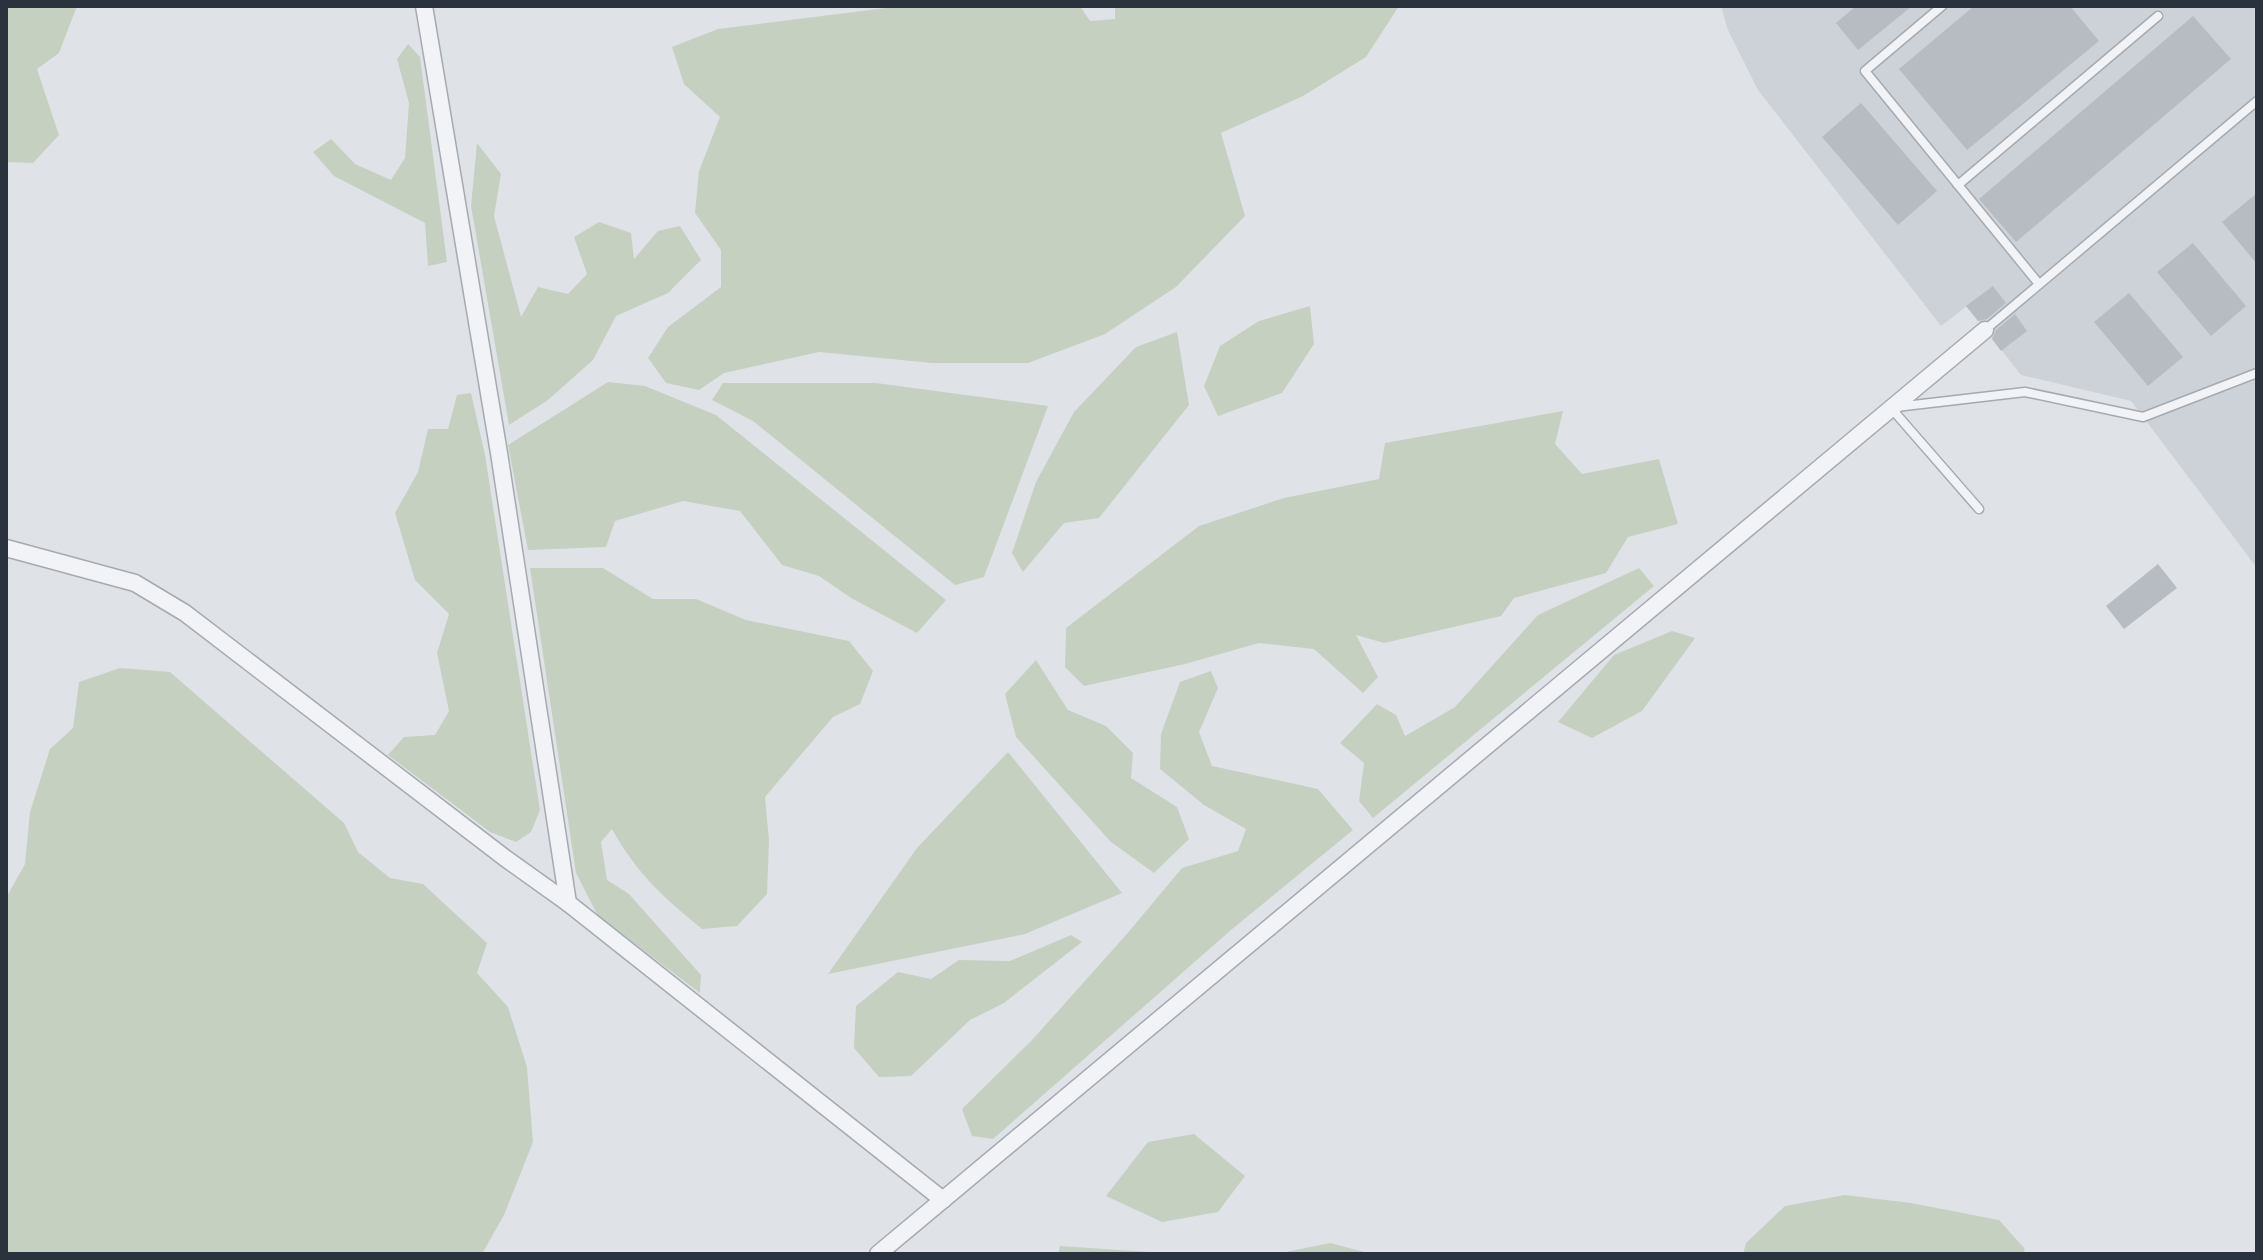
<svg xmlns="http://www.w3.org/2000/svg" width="2263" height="1260" viewBox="0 0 2263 1260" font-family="'Fira Sans',sans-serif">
	<rect width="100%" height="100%" fill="#dfe3e7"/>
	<polygon fill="#cdd2d9" points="1721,6 2257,6 2257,568 2131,401 2021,375 1967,306 1941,326 1758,90 1728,30"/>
	<g fill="#c6d0c1">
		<polygon points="6,6 77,6 59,53 37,69 59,135 33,163 6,162"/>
		<polygon points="902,6 1080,6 1090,21 1115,19 1115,6 1399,6 1366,57 1303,96 1221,133 1245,216 1176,287 1105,334 1028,363 932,363 819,352 724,373 699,390 666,383 648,358 668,327 721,287 721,250 695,213 699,171 720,117 684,84 672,47 718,29"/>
		<polygon points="408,44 420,57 447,262 428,266 425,223 334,176 313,152 331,139 355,164 391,180 405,158 409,103 397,59"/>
		<polygon points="477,143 501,174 494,216 521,317 538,287 568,294 587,274 574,237 599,222 631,233 634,259 658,231 680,226 701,260 668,293 616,316 593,360 548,400 509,425 471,206"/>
		<polygon points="1310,306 1314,344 1282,393 1218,416 1204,386 1220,346 1259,321"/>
		<polygon points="1177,332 1189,405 1099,518 1064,523 1023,572 1012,553 1036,482 1074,412 1136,347"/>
		<polygon points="608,382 645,386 716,415 946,600 917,633 851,598 819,576 782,565 740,511 683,501 615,521 606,547 528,550 508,445"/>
		<polygon points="723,383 876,383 1048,406 984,577 955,585 753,421 712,400"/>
		<polygon points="471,393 485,455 540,810 531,832 516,842 490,832 388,755 404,737 435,735 449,711 437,653 449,614 415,580 395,513 418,472 428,429 448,429 457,395"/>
		<polygon points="1563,411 1555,444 1582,474 1659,459 1678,524 1628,537 1606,573 1514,598 1501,616 1384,643 1356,635 1378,677 1363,693 1314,649 1259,643 1185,664 1084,686 1065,667 1066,628 1199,526 1284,498 1379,479 1385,443"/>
		<path d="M530 568H603L653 599H696L746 620 849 641 873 671 860 704 833 717 765 797 769 840 767 894 737 926 702 929C663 897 637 874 612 829L601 842 607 880 629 894 701 975 700 993 598 916 576 873Z"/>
		<polygon points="1639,568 1654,586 1373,818 1359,801 1364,763 1340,743 1377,704 1396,715 1405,736 1455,707 1538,615"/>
		<polygon points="1672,631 1695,638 1642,711 1592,738 1558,722 1614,655"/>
		<polygon points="1036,660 1068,710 1106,726 1133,753 1131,778 1177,807 1189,839 1154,873 1111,842 1016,737 1005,694"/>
		<polygon points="120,668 170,672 344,823 358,852 390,878 423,884 487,943 477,973 508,1007 527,1067 533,1142 504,1215 482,1254 6,1254 6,898 25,864 30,812 50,749 73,728 79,682"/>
		<polygon points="1211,671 1218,688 1199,732 1212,766 1318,789 1353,830 1231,930 993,1139 972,1136 962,1109 1033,1039 1126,935 1182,868 1238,851 1246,829 1204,805 1160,769 1161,734 1180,682"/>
		<polygon points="1008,752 1122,893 1025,934 828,974 917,848"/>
		<polygon points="1071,935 1082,942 1004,1003 970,1020 911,1076 879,1077 854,1048 856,1006 898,972 931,979 959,960 1010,961"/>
		<polygon points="1194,1134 1245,1176 1218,1212 1162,1222 1106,1196 1148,1142"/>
		<polygon points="1845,1195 1911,1203 1999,1220 2024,1248 2025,1254 1743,1254 1746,1243 1785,1206"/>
		<polygon points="1330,1243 1372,1254 1276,1254"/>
		<polygon points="1060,1246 1179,1254 1058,1254"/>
	</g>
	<g fill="#b7bcc3">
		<polygon points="1856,6 1912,6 1858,50 1836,23"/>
		<polygon points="1974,6 2070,6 2099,41 1967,150 1899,69"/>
		<polygon points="2193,16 2231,59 2016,242 1979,199"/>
		<polygon points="1861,103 1937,191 1898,225 1822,137"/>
		<polygon points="2257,193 2257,264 2222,222"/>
		<polygon points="2193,243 2246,306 2211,336 2157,272"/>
		<polygon points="1993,286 2006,303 1987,319 1978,321 1966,306"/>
		<polygon points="2129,293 2183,357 2148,386 2094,322"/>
		<polygon points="2015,314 2027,331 2001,351 1992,339 1996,330"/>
		<polygon points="2158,564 2177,588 2124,629 2106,606"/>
	</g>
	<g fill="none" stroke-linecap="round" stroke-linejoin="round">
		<defs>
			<g id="lane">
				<polyline points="1942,6 1865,71 2039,284"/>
				<polyline points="1958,185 2158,16"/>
				<polyline points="1985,330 2257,101"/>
				<polyline points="1896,407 2025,392 2143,417 2257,373"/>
				<polyline points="1891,408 1979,509"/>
			</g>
			<g id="street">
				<polyline points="424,6 499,453 568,903"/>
				<polyline points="6,548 135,583 185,613 505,858 568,903 943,1200"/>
				<polyline points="878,1254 1985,330"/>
			</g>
		</defs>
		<use href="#lane" stroke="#a5aab1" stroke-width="11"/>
		<use href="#street" stroke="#a5aab1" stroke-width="19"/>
		<use href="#lane" stroke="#f1f3f6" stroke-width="8"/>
		<use href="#street" stroke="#f1f3f6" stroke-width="16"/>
	</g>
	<rect width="2263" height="1260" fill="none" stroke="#29323d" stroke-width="16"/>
</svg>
